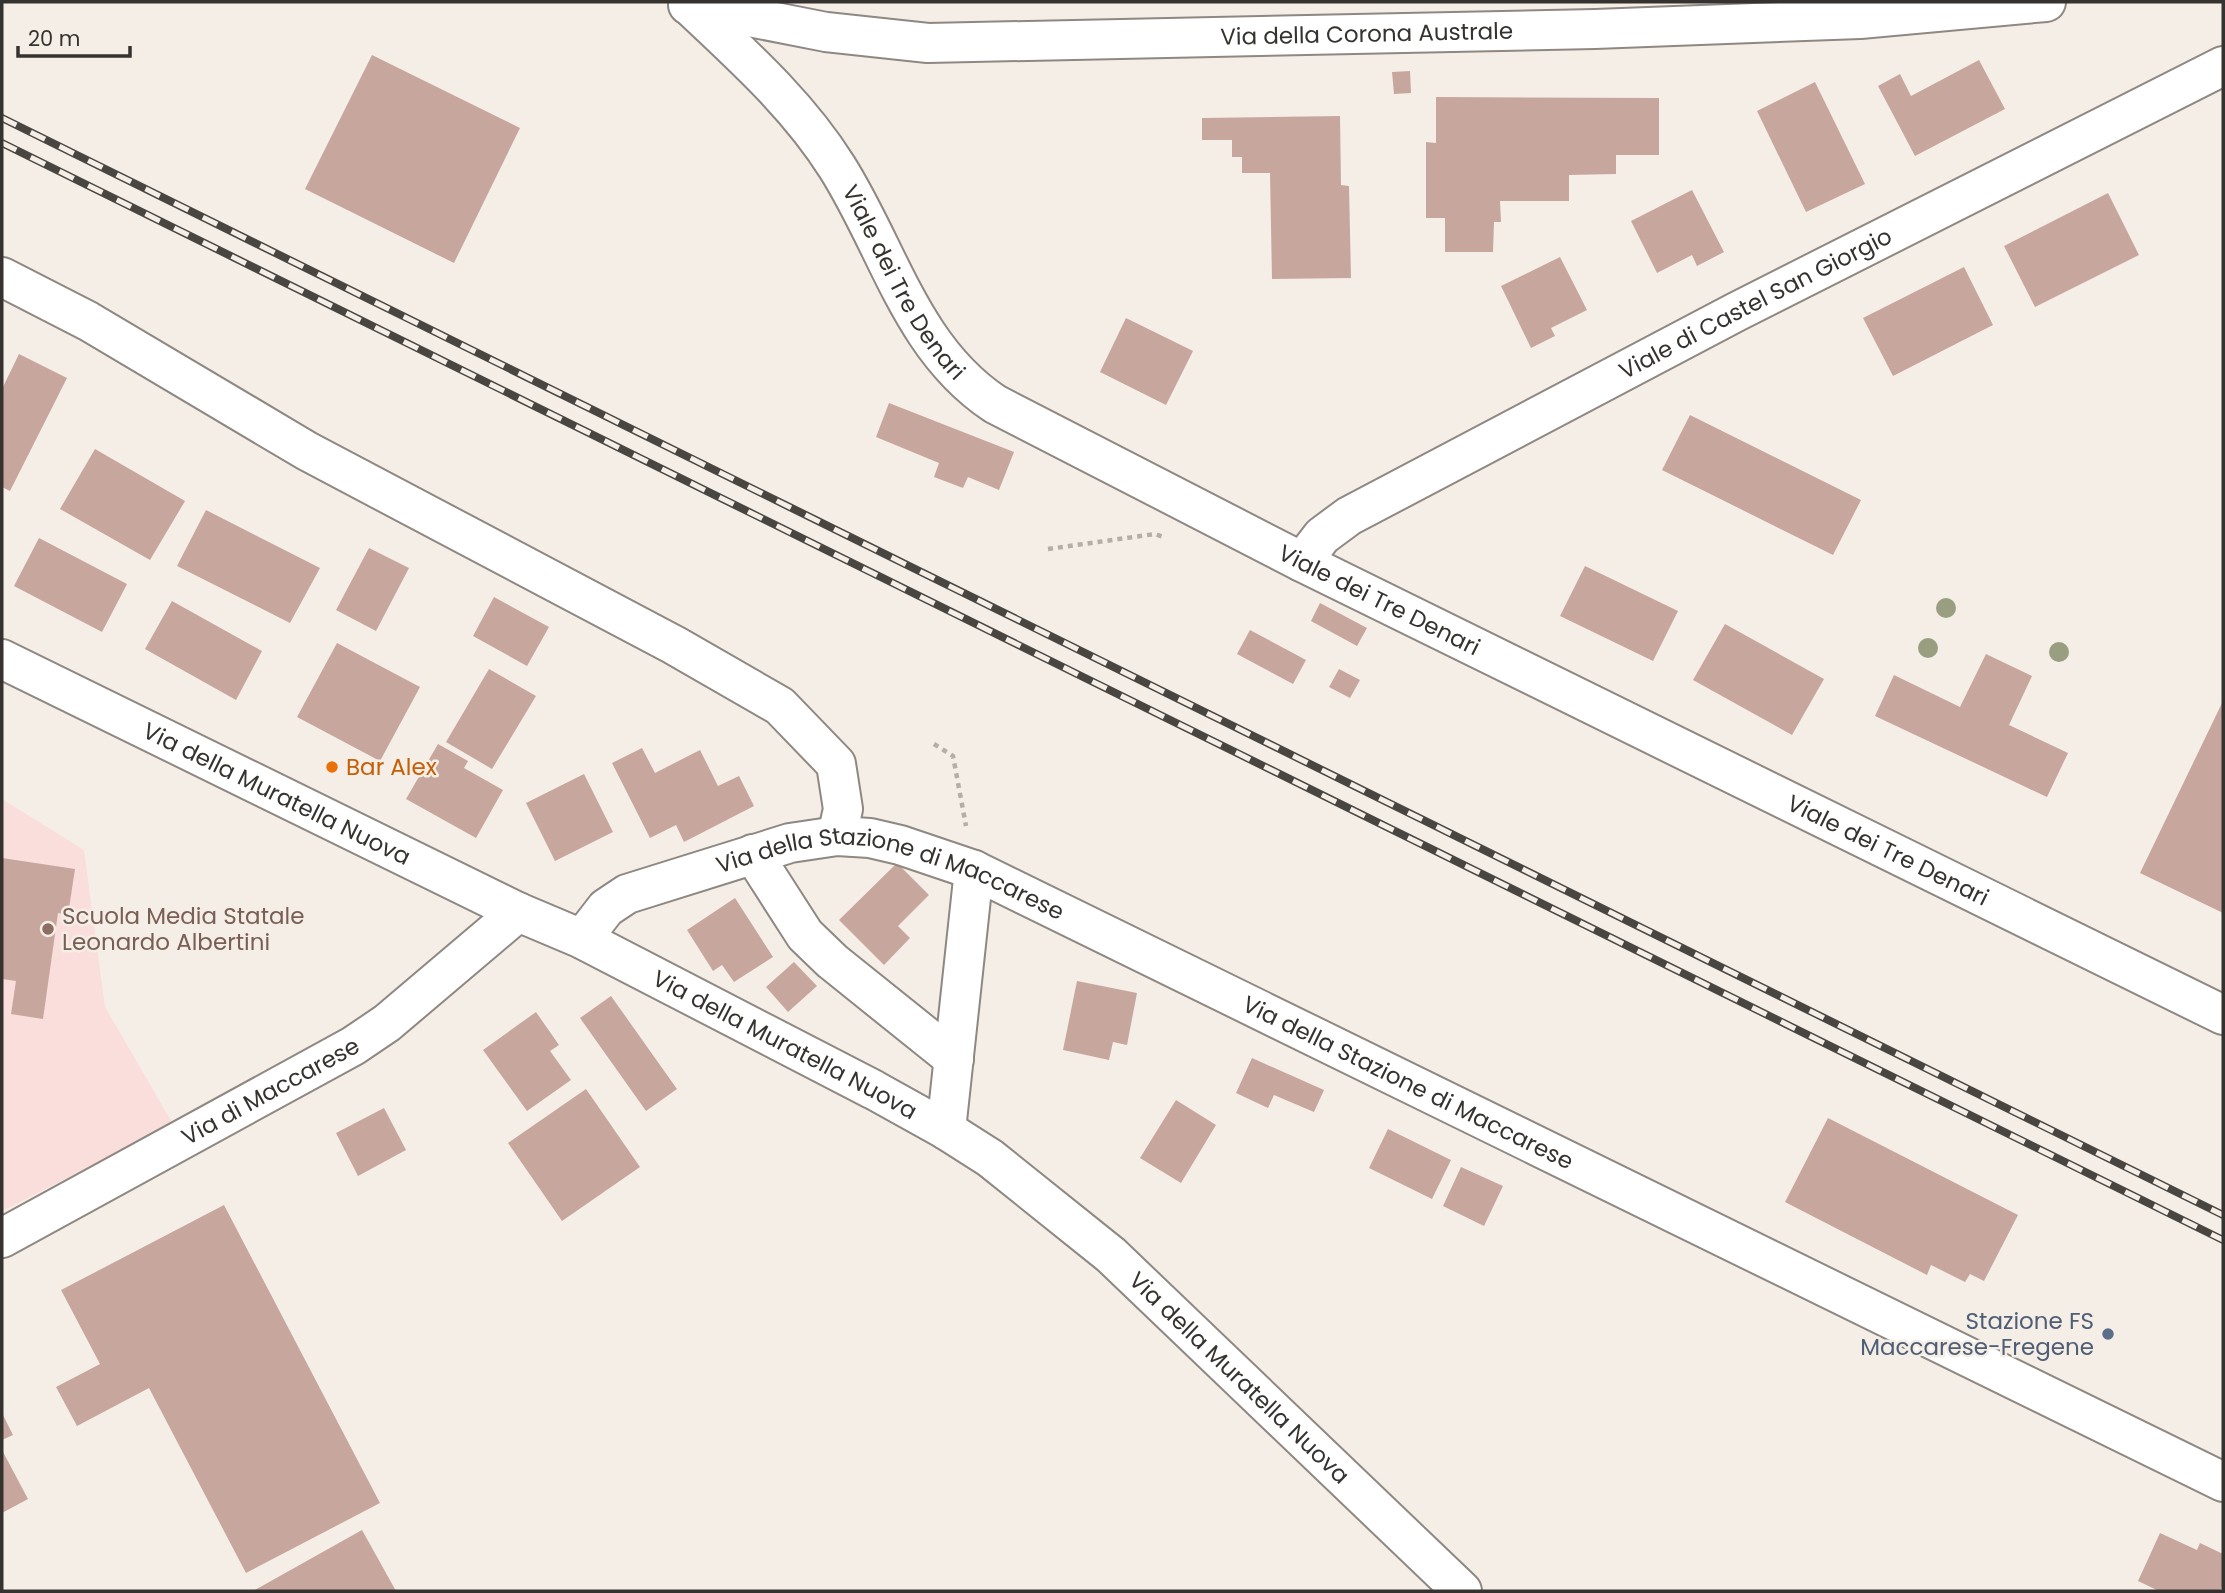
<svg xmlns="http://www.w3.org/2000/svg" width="2225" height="1593" viewBox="0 0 2225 1593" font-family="Poppins,sans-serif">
	<rect width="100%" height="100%" fill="#f5eee7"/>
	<polygon fill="#f9dedc" points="2,799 84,850 105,1007 173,1124 2,1211"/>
	<g fill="#c7a69e">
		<polygon points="372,55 520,128 454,263 305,189"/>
		<polygon points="1979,60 2005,109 1915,156 1878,86 1900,74 1911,96"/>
		<polygon points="1410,71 1411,93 1394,94 1392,72"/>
		<polygon points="1815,82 1865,184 1806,212 1757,111"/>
		<polygon points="1436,97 1659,98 1659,155 1616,155 1616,174 1569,175 1569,201 1500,201 1501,222 1494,222 1493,252 1445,252 1445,218 1426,218 1426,142 1436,143"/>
		<polygon points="1340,116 1341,185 1349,186 1351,278 1272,279 1270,173 1242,173 1242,157 1232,157 1232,140 1202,140 1202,118"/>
		<polygon points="1692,190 1724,252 1697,266 1692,255 1657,273 1631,221"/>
		<polygon points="2108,193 2139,255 2035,307 2004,246"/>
		<polygon points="1560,257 1587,310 1551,328 1555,336 1531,348 1501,286"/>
		<polygon points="1964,267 1993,325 1893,376 1863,318"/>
		<polygon points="1126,318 1193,351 1166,405 1100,372"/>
		<polygon points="19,354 67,378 10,491 2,487 2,389"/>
		<polygon points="889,403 1014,452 999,490 968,477 963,488 934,477 939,463 876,437"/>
		<polygon points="1690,415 1861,500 1833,555 1662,470"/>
		<polygon points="95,449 185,501 150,560 60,509"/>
		<polygon points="206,510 320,568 290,623 177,566"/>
		<polygon points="39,538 127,584 102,632 14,586"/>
		<polygon points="369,548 409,568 376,631 336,610"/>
		<polygon points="1585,566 1678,611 1653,661 1560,616"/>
		<polygon points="494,597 549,627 527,666 473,636"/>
		<polygon points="172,601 262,651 236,700 145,649"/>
		<polygon points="1320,603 1367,628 1357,646 1311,621"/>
		<polygon points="1725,624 1824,679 1792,735 1693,680"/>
		<polygon points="1250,630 1306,660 1293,684 1237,654"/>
		<polygon points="337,643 420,687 380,761 297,717"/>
		<polygon points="1986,654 2032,676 2009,725 2068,753 2047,797 1875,716 1894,675 1960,707"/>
		<polygon points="489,669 536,696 492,769 446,742"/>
		<polygon points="1339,669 1360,680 1350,698 1329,687"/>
		<polygon points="2223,701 2223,913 2140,873"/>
		<polygon points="438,744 468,761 464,768 503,790 476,838 406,799"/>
		<polygon points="642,748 655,773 700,750 718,786 739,776 754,806 684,842 676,825 650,838 612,763"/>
		<polygon points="584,774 613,832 555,861 526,803"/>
		<polygon points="2,858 75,869 68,915 58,913 43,1019 11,1014 16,981 2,979"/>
		<polygon points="897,863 929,895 898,926 910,938 884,965 839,920"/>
		<polygon points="735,898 773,957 734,982 722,965 713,971 687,930"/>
		<polygon points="794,962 817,986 788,1012 766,987"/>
		<polygon points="1077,981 1137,993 1127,1045 1113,1042 1109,1060 1063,1050"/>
		<polygon points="611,996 677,1089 646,1111 580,1018"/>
		<polygon points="536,1012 559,1045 550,1051 571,1080 527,1111 483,1050"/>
		<polygon points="1252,1058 1324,1090 1314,1112 1274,1095 1268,1108 1236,1093"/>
		<polygon points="586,1089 640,1167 562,1221 508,1143"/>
		<polygon points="1176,1100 1216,1125 1181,1183 1140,1158"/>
		<polygon points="384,1108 406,1150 358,1176 336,1133"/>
		<polygon points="1828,1118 2018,1215 1984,1281 1970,1274 1965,1282 1931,1265 1927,1275 1785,1202"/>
		<polygon points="1388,1129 1451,1160 1432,1199 1369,1168"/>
		<polygon points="1461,1167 1503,1186 1484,1226 1443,1206"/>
		<polygon points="224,1205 380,1503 246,1573 149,1388 77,1426 56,1387 100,1364 61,1290"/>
		<polygon points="2,1413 13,1435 2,1440"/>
		<polygon points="2,1450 28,1499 2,1513"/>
		<polygon points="362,1530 396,1591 253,1591"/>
		<polygon points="2160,1533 2197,1550 2200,1543 2223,1554 2223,1584 2220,1591 2159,1591 2138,1581"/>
	</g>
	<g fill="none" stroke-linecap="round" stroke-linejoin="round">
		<defs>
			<g id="minor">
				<path id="s1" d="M688 5 826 32 928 43 1595 29 1860 19 2046 2"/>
				<path id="s2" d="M690 6C743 56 798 105 837 167 889 249 911 348 995 404L1302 562 2223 1015"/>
				<polyline points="2,277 88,321 307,451 674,645 780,706 836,764 843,809 837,836"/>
				<path id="s3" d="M1302 562 1322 536 1349 516 1736 312 2223 66"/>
				<path id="s4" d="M2 659 518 912 582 939 874 1090 946 1130 990 1158 1111 1255 1462 1591"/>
				<polyline points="753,854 805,935 832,961 954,1059"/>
				<path id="s5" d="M582 939 606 908 627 894 790 843 837 836 870 838 900 845 974 870 2223 1482"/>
				<polyline points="946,1130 974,870"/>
				<path id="s6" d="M2 1238 353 1046 387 1023 518 912"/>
			</g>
		</defs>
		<use href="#minor" stroke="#8e8782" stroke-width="42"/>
		<g stroke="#b4aea8" stroke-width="4.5" stroke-dasharray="5 5" stroke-linecap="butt">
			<polyline points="1048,549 1155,534 1166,538"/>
			<polyline points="934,744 953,756 966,826"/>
		</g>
		<use href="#minor" stroke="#fff" stroke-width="38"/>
		<defs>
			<g id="rail">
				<polyline points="2,118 2223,1215"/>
				<polyline points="2,143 2223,1240"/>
			</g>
		</defs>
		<use href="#rail" stroke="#494642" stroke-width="8"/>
		<use href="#rail" stroke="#f5eee7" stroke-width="5" stroke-dasharray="16" stroke-linecap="butt"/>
	</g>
	<g fill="#999e81">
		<circle cx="1946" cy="608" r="10"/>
		<circle cx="1928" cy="648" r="10"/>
		<circle cx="2059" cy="652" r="10"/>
	</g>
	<circle fill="#e8710a" stroke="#f5eee7" stroke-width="2.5" cx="332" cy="767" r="7"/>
	<circle fill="#8d6e63" stroke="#f5eee7" stroke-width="2.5" cx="48" cy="929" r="7"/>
	<circle fill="#5c6f8a" stroke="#f5eee7" stroke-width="2.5" cx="2108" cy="1334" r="7"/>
	<g text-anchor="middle" stroke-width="5" stroke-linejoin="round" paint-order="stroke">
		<g font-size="23" fill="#35322f" stroke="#f5eee7">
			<text dy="8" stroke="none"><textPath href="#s1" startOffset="682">Via della Corona Australe</textPath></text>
			<text dy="8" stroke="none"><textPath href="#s2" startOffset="352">Viale dei Tre Denari</textPath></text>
			<text dy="8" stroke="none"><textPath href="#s3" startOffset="525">Viale di Castel San Giorgio</textPath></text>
			<text dy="8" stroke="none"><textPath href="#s2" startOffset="938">Viale dei Tre Denari</textPath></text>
			<text dy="8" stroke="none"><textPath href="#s4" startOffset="306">Via della Muratella Nuova</textPath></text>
			<text dy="8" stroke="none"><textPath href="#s2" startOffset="1505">Viale dei Tre Denari</textPath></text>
			<text dy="8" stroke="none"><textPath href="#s5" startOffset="341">Via della Stazione di Maccarese</textPath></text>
			<text dy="8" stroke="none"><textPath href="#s4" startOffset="873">Via della Muratella Nuova</textPath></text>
			<text dy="8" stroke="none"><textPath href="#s5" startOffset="908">Via della Stazione di Maccarese</textPath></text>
			<text dy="8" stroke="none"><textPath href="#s6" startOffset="306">Via di Maccarese</textPath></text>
			<text dy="8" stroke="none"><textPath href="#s4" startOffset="1440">Via della Muratella Nuova</textPath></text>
		</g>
		<g font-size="23" fill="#c56008" stroke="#f5eee7" text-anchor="start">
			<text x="346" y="775">Bar Alex</text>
		</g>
		<g font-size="23" fill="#785e54" stroke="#f5eee7" text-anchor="start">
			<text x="62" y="924">Scuola Media Statale<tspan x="62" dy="26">Leonardo Albertini</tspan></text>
		</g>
		<g font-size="23" fill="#4e5e75" stroke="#f5eee7" text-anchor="end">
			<text x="2094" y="1329">Stazione FS<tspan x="2094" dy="26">Maccarese-Fregene</tspan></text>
		</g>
	</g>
	<rect width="2225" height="1593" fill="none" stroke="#35322f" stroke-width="7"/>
	<path d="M18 46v10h112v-10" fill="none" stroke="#35322f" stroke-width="3.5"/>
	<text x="28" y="46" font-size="21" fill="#35322f" stroke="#f5eee7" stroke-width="5" paint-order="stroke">20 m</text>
</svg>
